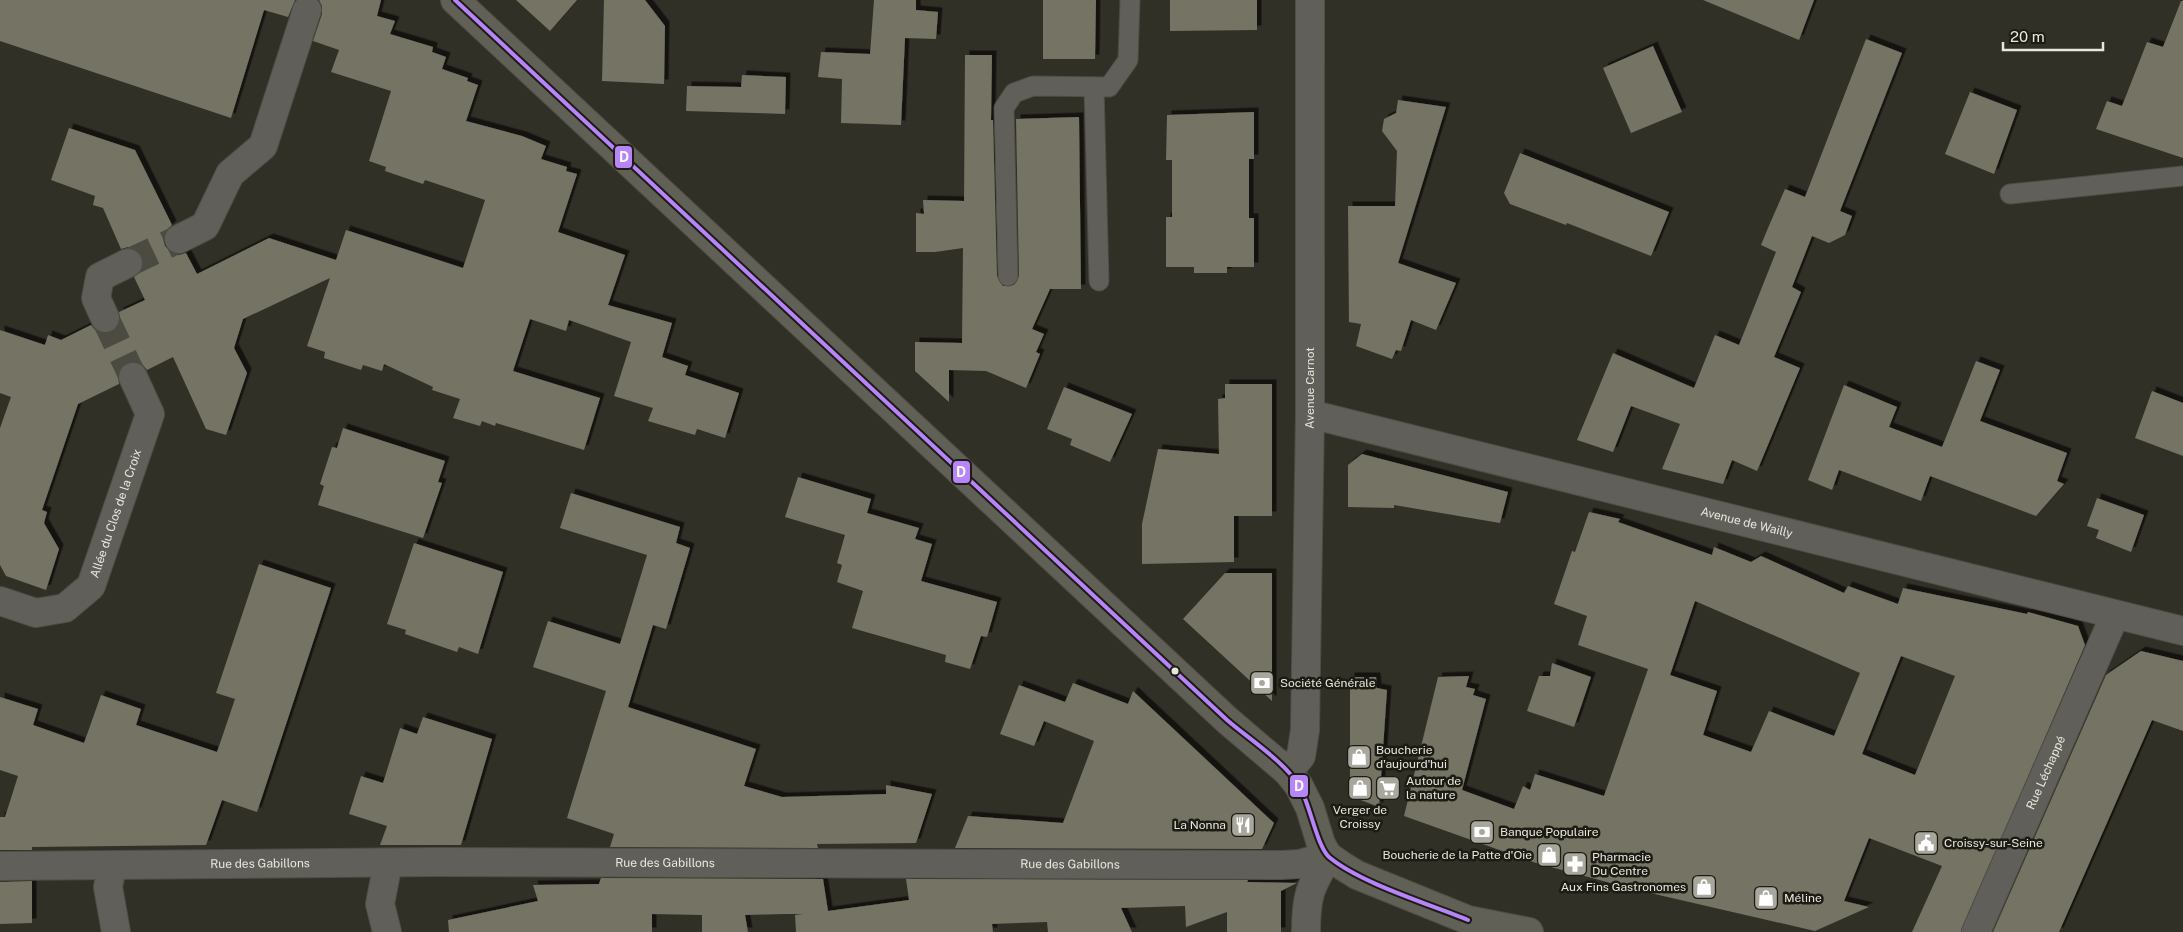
<svg xmlns="http://www.w3.org/2000/svg" width="2183" height="932" viewBox="0 0 2183 932" font-family="'Public Sans',sans-serif">
	<defs>
		<filter id="shadow"><feDropShadow dx="4.5" dy="-4.5" stdDeviation="0" flood-color="#0009"/></filter>
	</defs>
	<rect width="100%" height="100%" fill="#313027"/>
	<g fill="#747363" fill-rule="evenodd" filter="url(#shadow)">
		<polygon points="0,0 295,0 288,17 264,10 231,118 0,41"/>
		<polygon points="319,0 381,0 377,16 395,21 390,34 433,47 432,52 446,57 442,69 468,78 467,81 478,85 466,121 522,136 546,146 541,159 567,167 566,171 577,174 558,232 625,255 608,305 672,323 662,357 688,366 685,375 739,393 725,438 697,429 695,435 648,421 653,408 614,396 631,342 569,320 566,331 530,319 513,371 600,398 584,450 496,423 495,426 482,421 480,426 453,418 460,399 432,390 433,387 384,364 382,371 363,365 361,370 324,358 325,352 307,346 330,278 243,319 234,348 247,373 226,435 206,429 173,357 147,370 142,364 135,362 126,363 120,368 118,375 119,384 78,404 42,510 47,512 44,523 59,549 46,590 6,576 0,565 0,428 11,397 0,393 0,330 45,345 48,335 61,340 91,325 96,331 103,333 111,332 118,327 120,320 119,312 145,300 134,277 141,271 144,263 142,256 136,250 128,247 121,249 103,208 93,205 95,196 51,180 69,128 135,150 172,225 166,231 163,239 165,246 171,252 179,255 186,253 197,274 269,238 336,260 346,230 463,268 485,200 425,180 423,184 385,171 386,167 369,161 391,91 331,72 339,50 313,41 322,14 322,6"/>
		<polygon points="516,0 577,0 550,31"/>
		<polygon points="604,0 645,0 665,26 664,84 602,81"/>
		<polygon points="874,0 916,0 916,10 938,12 936,39 905,38 901,125 841,123 842,79 818,77 821,52 870,54"/>
		<polygon points="1043,0 1096,0 1095,59 1043,59"/>
		<polygon points="1170,0 1257,0 1257,30 1170,31"/>
		<polygon points="1703,0 1814,0 1799,40"/>
		<polygon points="2181,1 2183,1 2183,158 2096,129 2107,101 2122,106 2147,42 2163,47"/>
		<polygon points="1866,39 1902,53 1840,211 1852,216 1845,235 1829,243 1812,236 1792,287 1801,292 1774,357 1800,368 1757,471 1732,460 1723,484 1662,469 1680,424 1631,406 1613,452 1577,440 1613,353 1694,388 1715,335 1739,345 1776,252 1761,245 1768,228 1785,189 1805,197"/>
		<polygon points="1653,46 1682,112 1631,133 1603,68"/>
		<polygon points="965,55 992,55 991,120 993,120 997,276 1003,286 1014,285 1019,276 1016,119 1079,117 1081,289 1050,289 1032,329 1044,334 1036,352 1040,354 1026,388 986,371 949,370 949,402 915,371 915,342 962,343 963,248 935,252 916,252 916,213 924,214 923,200 964,201"/>
		<polygon points="742,75 786,77 785,114 686,111 687,86 741,87"/>
		<polygon points="1970,92 2017,110 1994,174 1945,154"/>
		<polygon points="1398,100 1446,107 1398,263 1456,283 1436,330 1411,320 1401,351 1396,350 1392,359 1356,346 1361,324 1349,322 1348,206 1395,206 1397,151 1382,131 1384,119 1396,113"/>
		<polygon points="1254,112 1254,159 1249,159 1249,218 1254,218 1254,267 1227,267 1227,273 1194,273 1194,267 1166,267 1166,217 1172,217 1172,160 1166,160 1167,115"/>
		<polygon points="1520,153 1669,212 1651,256 1567,223 1566,225 1510,204 1504,193"/>
		<polygon points="1976,361 2000,370 1980,421 2067,453 2057,481 2064,484 2036,516 1930,476 1921,501 1839,470 1832,490 1808,480 1844,385 1897,407 1889,427 1942,447"/>
		<polygon points="1225,384 1272,384 1272,516 1234,516 1234,562 1142,564 1142,524 1158,449 1219,454 1218,399 1225,398"/>
		<polygon points="1064,387 1132,414 1110,462 1070,445 1072,439 1047,429"/>
		<polygon points="2152,391 2183,403 2183,456 2135,438"/>
		<polygon points="343,428 445,461 438,482 442,483 423,538 318,505 324,486 320,484 332,447 337,448"/>
		<polygon points="1362,454 1508,492 1500,523 1394,505 1394,508 1348,507 1348,465"/>
		<polygon points="798,477 871,499 867,513 919,528 915,539 932,544 921,581 997,602 987,637 981,636 970,669 945,662 946,655 852,628 863,591 837,582 842,565 837,563 845,535 785,517"/>
		<polygon points="571,493 680,527 676,543 690,548 666,629 653,625 628,707 756,749 744,786 782,797 886,794 886,785 932,794 916,843 817,844 818,848 610,847 614,834 567,818 606,691 533,667 548,621 620,644 647,555 560,528"/>
		<polygon points="2097,498 2144,515 2131,552 2096,538 2099,530 2087,526"/>
		<path d="M1589 512 1620 519 1618 522 1712 555 1714 547 1751 562 1761 556 1844 593 1848 586 1898 604 1903 588 2027 614 2028 612 2078 626 2085 645 1961 932H1912L1942 866 1869 838 1844 901 1869 907 1815 931 1633 889 1536 863 1404 816 1438 677 1469 676 1466 687 1475 689 1473 695 1486 699 1462 790 1514 809 1523 786 1530 790 1535 774 1604 796 1648 669 1578 645 1587 616 1554 604 1572 551 1575 552ZM1695 601 1860 673 1834 736 1769 711 1751 752 1703 735 1717 691 1670 675ZM1901 656 1955 676 1915 775 1862 754Z"/>
		<polygon points="414,543 503,572 478,654 459,647 457,652 405,634 406,630 387,624"/>
		<polygon points="259,564 331,588 257,812 222,800 206,845 32,847 32,850 0,850 0,817 5,817 18,776 0,770 0,697 38,709 33,725 84,743 101,695 141,709 136,725 217,752 235,699 216,693"/>
		<polygon points="1225,573 1272,573 1272,701 1183,619"/>
		<polygon points="2141,651 2183,661 2183,731 2152,720 2059,932 1993,932 2106,675"/>
		<polygon points="1552,663 1591,677 1574,727 1527,711 1539,676 1550,676"/>
		<polygon points="1350,677 1376,677 1377,688 1387,690 1379,807 1350,796"/>
		<polygon points="1073,683 1128,704 1133,691 1274,823 1262,849 955,848 968,816 1063,823 1094,741 1044,721 1034,746 1000,734 1019,685 1065,702"/>
		<polygon points="423,717 492,739 461,845 380,845 387,826 349,814 361,776 383,783 400,728 417,734"/>
		<polygon points="601,878 823,879 828,911 909,900 906,879 1248,880 1247,882 1297,883 1281,891 1281,932 1227,932 1227,912 1186,927 1185,906 1121,908 1132,932 1048,932 1047,922 992,924 993,932 796,932 795,915 803,914 786,914 745,915 748,932 702,932 702,915 652,914 652,932 449,932 448,920 538,901 533,885 599,884"/>
		<polygon points="32,881 32,923 0,924 0,882"/>
	</g>
	<g fill="none" stroke-linecap="round" stroke-linejoin="round">
		<g stroke="#4c4b42" stroke-width="28" stroke-dasharray="28 14" stroke-linecap="butt">
			<polyline points="128,263 179,239"/>
			<polyline points="105,318 133,377"/>
		</g>
		<defs>
			<g id="lane">
				<polyline points="1094,87 1099,281"/>
				<polyline points="2010,194 2183,176"/>
				<polyline points="1008,276 1004,108 1014,93 1033,86 1109,87 1128,60 1130,0"/>
			</g>
			<g id="street">
				<polyline points="179,239 205,226 230,174 263,146 307,10"/>
				<polyline points="105,318 96,298 100,277 128,263"/>
				<path id="s1" d="M1310 414 2183 631"/>
				<path id="s2" d="M0 601 36 613 65 608 91 586 150 414 133 377"/>
				<path id="s3" d="M1288 772 1301 756 1305 730 1310 414V0"/>
				<path id="s4" d="M0 866 434 862 1282 865 1300 864 1328 856"/>
				<polyline points="112,866 108,887 116,932"/>
				<polyline points="387,932 380,904 388,863"/>
				<path d="M1306 932C1306 895 1310 888 1328 856"/>
				<path id="s5" d="M1976 932 2115 615"/>
			</g>
			<polyline id="secondary" points="455,0 1227,720 1288,772 1299,786 1310,808 1321,844 1328,856 1341,865 1357,875 1468,920 1529,932"/>
		</defs>
		<use href="#lane" stroke="#4e4d45" stroke-width="21"/>
		<use href="#street" stroke="#4e4d45" stroke-width="30"/>
		<use href="#secondary" stroke="#4e4d45" stroke-width="30"/>
		<use href="#lane" stroke="#605f59" stroke-width="19"/>
		<use href="#street" stroke="#605f59" stroke-width="28"/>
		<use href="#secondary" stroke="#606056" stroke-width="28"/>
		<defs>
			<path id="bus-1" d="M455 0 1227 720C1249 739 1285 762 1300 787 1310 805 1317 846 1329 857 1360 883 1429 904 1468 920"/>
		</defs>
		<use href="#bus-1" stroke="#1c1b14" stroke-width="8"/>
		<use href="#bus-1" stroke="#b884fa" stroke-width="4"/>
	</g>
	<defs>
		<symbol id="bank-square" viewBox="-11 -11 22 22"><rect x="-9" y="-9" width="18" height="18" rx="4" fill="#a7a79d" stroke="#1c1b14"/><path d="M-6-4H6V4H-6ZM0-2.3a2.3 2.3 0 1 0 0 4.6a2.3 2.3 0 1 0 0-4.6Z" fill="#fff"/></symbol>
		<symbol id="shop-square" viewBox="-11 -11 22 22"><rect x="-9" y="-9" width="18" height="18" rx="4" fill="#a7a79d" stroke="#1c1b14"/><path d="M-5-2.5h2.3a2.7 3.5 0 0 1 5.4 0H5L5.5 6h-11ZM-1.5-2.5h3a1.5 2.3 0 0 0-3 0Z" fill="#fff"/></symbol>
		<symbol id="supermarket-square" viewBox="-11 -11 22 22"><rect x="-9" y="-9" width="18" height="18" rx="4" fill="#a7a79d" stroke="#1c1b14"/><path d="M-6-5.5h2.5l.6 2H6L4.5 2H-2.5L-4.4-4H-6ZM-1.5 3.2a1.3 1.3 0 1 0 .1 0ZM3 3.2a1.3 1.3 0 1 0 .1 0Z" fill="#fff"/></symbol>
		<symbol id="restaurant-square" viewBox="-11 -11 22 22"><rect x="-9" y="-9" width="18" height="18" rx="4" fill="#a7a79d" stroke="#1c1b14"/><path d="M-5-6h1v4h1v-4h1v4h1v-4h1v5L-1.5 .5V6h-2V.5L-5-1ZM5-6V6H3V1.5H1.5Q1.5-4 5-6Z" fill="#fff"/></symbol>
		<symbol id="civic-square" viewBox="-11 -11 22 22"><rect x="-9" y="-9" width="18" height="18" rx="4" fill="#a7a79d" stroke="#1c1b14"/><path d="M-.6-6.5H3V-4.5H.6V-3L4-1V1h2V6H-6V1h2V-1L-.6-3ZM-1.2 2.5V6h2.4V2.5Z" fill="#fff"/></symbol>
		<symbol id="pharmacy-square" viewBox="-11 -11 22 22"><rect x="-9" y="-9" width="18" height="18" rx="4" fill="#a7a79d" stroke="#1c1b14"/><path d="M-2-6h4v4h4v4h-4v4h-4v-4h-4v-4h4Z" fill="#fff"/></symbol>
	</defs>
	<g fill-rule="evenodd">
		<use href="#bank-square" x="1248" y="669" width="28" height="28"/>
		<use href="#shop-square" x="1345" y="743" width="28" height="28"/>
		<use href="#shop-square" x="1346" y="774" width="28" height="28"/>
		<use href="#supermarket-square" x="1374" y="774" width="28" height="28"/>
		<use href="#restaurant-square" x="1229" y="811" width="28" height="28"/>
		<use href="#bank-square" x="1468" y="818" width="28" height="28"/>
		<use href="#civic-square" x="1912" y="829" width="28" height="28"/>
		<use href="#shop-square" x="1535" y="841" width="28" height="28"/>
		<use href="#pharmacy-square" x="1561" y="850" width="28" height="28"/>
		<use href="#shop-square" x="1690" y="873" width="28" height="28"/>
		<use href="#shop-square" x="1752" y="884" width="28" height="28"/>
	</g>
	<circle fill="#e7e7dc" stroke="#1c1b14" stroke-width="2" cx="1175" cy="671" r="4.5"/>
	<g text-anchor="middle" stroke-width="5" stroke-linejoin="round" paint-order="stroke">
		<g font-size="12" fill="#e7e7dc" stroke="#1c1b14">
			<text dy="4" stroke="none"><textPath href="#s3" startOffset="389">Avenue Carnot</textPath></text>
			<text dy="4" stroke="none"><textPath href="#s2" startOffset="178">Allée du Clos de la Croix</textPath></text>
			<text dy="4" stroke="none"><textPath href="#s1" startOffset="450">Avenue de Wailly</textPath></text>
			<text dy="4" stroke="none"><textPath href="#s5" startOffset="174">Rue Léchappé</textPath></text>
			<text dy="4" stroke="none"><textPath href="#s4" startOffset="665">Rue des Gabillons</textPath></text>
			<text dy="4" stroke="none"><textPath href="#s4" startOffset="1070">Rue des Gabillons</textPath></text>
			<text dy="4" stroke="none"><textPath href="#s4" startOffset="260">Rue des Gabillons</textPath></text>
		</g>
		<g font-size="12" fill="#e7e7dc" stroke="#1c1b14" text-anchor="start">
			<text x="1280" y="687">Société Générale</text>
			<text x="1376" y="754">Boucherie<tspan x="1376" dy="14">d'aujourd'hui</tspan></text>
			<text x="1406" y="785">Autour de<tspan x="1406" dy="14">la nature</tspan></text>
			<text x="1360" y="814" text-anchor="middle">Verger de<tspan x="1360" dy="14">Croissy</tspan></text>
			<text x="1226" y="829" text-anchor="end">La Nonna</text>
			<text x="1500" y="836">Banque Populaire</text>
			<text x="1944" y="847">Croissy-sur-Seine</text>
			<text x="1532" y="859" text-anchor="end">Boucherie de la Patte d'Oie</text>
			<text x="1592" y="861">Pharmacie<tspan x="1592" dy="14">Du Centre</tspan></text>
			<text x="1686" y="891" text-anchor="end">Aux Fins Gastronomes</text>
			<text x="1784" y="902">Méline</text>
		</g>
	</g>
	<g stroke="#1c1b14" stroke-width="2">
		<rect x="614" y="145" width="19" height="24" rx="5" fill="#b884fa"/>
		<rect x="952" y="460" width="19" height="24" rx="5" fill="#b884fa"/>
		<rect x="1289" y="774" width="20" height="24" rx="5" fill="#b884fa"/>
	</g>
	<g font-size="14" text-anchor="middle" font-weight="bold" fill="#fff">
		<text x="624" y="162">D</text>
		<text x="961" y="477">D</text>
		<text x="1299" y="791">D</text>
	</g>
	<path d="M2003 42v8h100v-8" fill="none" stroke="#e7e7dc" stroke-width="2.5"/>
	<text x="2010" y="42" font-size="15" fill="#e7e7dc" stroke="#1c1b14" stroke-width="4" paint-order="stroke">20 m</text>
</svg>
